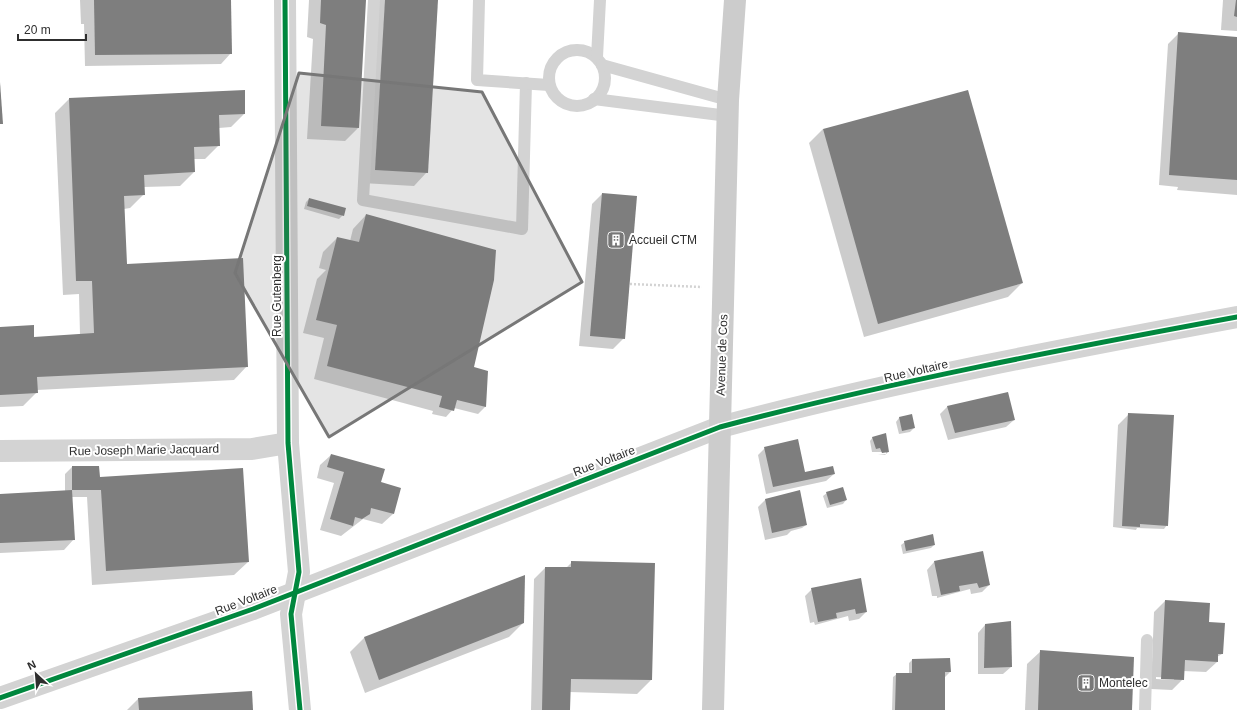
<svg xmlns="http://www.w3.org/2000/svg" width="1237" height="710" viewBox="0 0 1237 710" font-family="Arial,sans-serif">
	<rect width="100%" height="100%" fill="#fff"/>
	<g fill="#0003" fill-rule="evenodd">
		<polygon points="75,0 230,0 231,53 221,64 85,66 84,24 81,24 80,0"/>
		<polygon points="309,0 365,0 358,128 345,141 307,139 313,39 307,37"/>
		<polygon points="373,0 437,0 427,172 414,186 362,183"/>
		<polygon points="1223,0 1237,0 1237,31 1221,30"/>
		<polygon points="1178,34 1237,38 1237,195 1177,190 1178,187 1159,185 1168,44"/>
		<polygon points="244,92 244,114 231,127 219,128 219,145 205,159 193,159 194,172 180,186 144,187 144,194 130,208 124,209 126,265 247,366 234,380 37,390 37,392 23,406 0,407 0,328 33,338 80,335 79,294 63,295 55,113 69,99"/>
		<polygon points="823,129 1022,283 1008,297 864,337 809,143"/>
		<polygon points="602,194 624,338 613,349 579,346 592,204"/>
		<polygon points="309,199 343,215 339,219 304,209 306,202"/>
		<polygon points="366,215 473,368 487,372 485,407 478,414 454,408 446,417 432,414 433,411 314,379 324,338 303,333 317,279 326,270 319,268 323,252 337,238 350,241 353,229"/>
		<polygon points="948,406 1014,420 1006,427 948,440 940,414"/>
		<polygon points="1129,414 1167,525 1164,529 1137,528 1136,530 1113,527 1118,425"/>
		<polygon points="911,416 914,428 910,432 899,434 896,422 899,418"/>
		<polygon points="873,437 888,452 885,455 878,455 886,454 886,452 872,452 870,441"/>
		<polygon points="765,448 805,473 834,474 826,481 766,494 758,455"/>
		<polygon points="331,455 380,483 393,514 382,524 363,519 341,536 320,530 334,483 317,478 320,465"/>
		<polygon points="72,467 99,478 248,562 234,575 92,585 87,497 72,497 74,539 64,550 0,553 0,495 65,491 65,474"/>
		<polygon points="799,492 806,525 802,528 791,531 787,535 765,540 758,507 765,500"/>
		<polygon points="827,493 846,500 843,504 827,508 823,496"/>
		<polygon points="905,542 934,545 931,548 903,554 901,545"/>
		<polygon points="572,562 651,680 637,694 569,692 569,710 531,710 534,579 545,568 566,568"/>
		<polygon points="934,562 989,585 982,592 971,594 970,589 937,598 937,596 932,596 927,570"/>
		<polygon points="524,577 523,623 509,637 365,693 350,652 364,638"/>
		<polygon points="812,589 866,612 859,619 849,621 848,616 815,625 814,622 810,623 805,596"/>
		<path d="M1165 601 1208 623 1222 654 1217 657V662L1206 672 1183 671V679L1172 690 1151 689 1154 612ZM1156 677 1174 678V680L1156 679Z"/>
		<polygon points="985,625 1011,667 1003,674 978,674 978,633"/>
		<polygon points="1041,651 1131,710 1025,710 1027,664"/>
		<polygon points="912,660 950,672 944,678 944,710 892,710 893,677 897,674 909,674 909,663"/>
		<polygon points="138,699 252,710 127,710"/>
	</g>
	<g fill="#7e7e7e">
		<polygon points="94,0 231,0 232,54 95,55"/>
		<polygon points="321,0 366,0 359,128 321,126 326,25 320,23"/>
		<polygon points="385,0 438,0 428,173 375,170"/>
		<polygon points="1236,0 1237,0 1237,17 1234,16"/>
		<polygon points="1178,32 1237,37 1237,180 1169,175"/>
		<polygon points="0,82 3,124 0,124"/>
		<polygon points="245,90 245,114 219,115 220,146 194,147 195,172 144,175 145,195 124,196 127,264 243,258 248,367 37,377 38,393 0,395 0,327 34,325 34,337 94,333 92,281 76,281 69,98"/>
		<polygon points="968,90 1023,283 878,324 823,129"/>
		<polygon points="602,193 637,196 625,339 590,336"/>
		<polygon points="309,198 346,208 344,216 307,206"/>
		<polygon points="366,214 496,250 494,280 474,367 488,371 486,407 457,400 454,411 439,407 442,396 327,366 337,325 316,320 337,237 359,242"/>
		<polygon points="1008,392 1015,420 955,433 947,406"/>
		<polygon points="1128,413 1174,415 1168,526 1140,524 1140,527 1122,526"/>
		<polygon points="912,414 915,428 902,431 899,417"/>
		<polygon points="886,433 889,452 882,453 880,448 876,449 872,437"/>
		<polygon points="798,439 805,472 833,466 835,474 773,487 764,447"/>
		<polygon points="331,454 385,469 381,482 401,488 394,514 371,508 370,514 362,519 355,517 353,526 330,519 344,472 327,467"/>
		<polygon points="72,466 99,466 100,477 243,468 249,562 106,571 101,490 72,490"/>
		<polygon points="843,487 847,500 830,505 826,492"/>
		<polygon points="72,490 75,540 0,543 0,494"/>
		<polygon points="800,490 807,525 772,533 765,499"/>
		<polygon points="933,534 935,545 906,551 904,541"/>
		<polygon points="983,551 990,585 979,588 977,583 959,586 960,591 941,595 934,561"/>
		<polygon points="571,561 655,563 652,680 571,679 570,710 542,710 545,567 571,567"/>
		<polygon points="525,575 524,623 379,680 364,637"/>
		<polygon points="861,578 867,612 856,614 855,609 836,613 837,618 818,622 811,588"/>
		<polygon points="1165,600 1210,603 1209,622 1225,623 1223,654 1218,654 1218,662 1185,660 1184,680 1161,679"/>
		<polygon points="1011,621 1012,667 984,668 985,624"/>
		<polygon points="1040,650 1134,657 1132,710 1038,710"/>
		<polygon points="950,658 951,672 945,672 945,710 895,710 896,673 912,673 912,659"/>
		<polygon points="252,691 253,710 139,710 138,698"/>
	</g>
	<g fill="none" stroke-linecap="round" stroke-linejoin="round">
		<polyline stroke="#d3d3d3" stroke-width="2.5" stroke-dasharray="2 2" stroke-linecap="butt" points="630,284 702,287"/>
		<g stroke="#d3d3d3" stroke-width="12">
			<polyline points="374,0 363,200 522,229 526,83"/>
			<polyline points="479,0 477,80 549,85"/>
			<circle cx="577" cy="78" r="28"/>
			<polyline points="597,57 600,0"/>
			<polyline points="602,65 728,100"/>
			<polyline points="594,99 728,116"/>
			<polyline points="1145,710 1147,640"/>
		</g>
		<g stroke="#d3d3d3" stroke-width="22">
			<polyline points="285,0 288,443 299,572 291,614 300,710"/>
			<polyline points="0,451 252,449 288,443"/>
			<path d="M0 698 253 609 720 427C890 382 1064 349 1237 317"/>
		</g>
		<polyline stroke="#ccc" stroke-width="22" points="713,710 728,100 735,0"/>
		<defs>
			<g id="cycleway">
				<polyline points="285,0 288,443 299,572 291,614 300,710"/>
				<path d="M0 698 253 609 720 427C890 382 1064 349 1237 317"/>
			</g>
		</defs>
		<use href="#cycleway" stroke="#fff" stroke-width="8"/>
		<use href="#cycleway" stroke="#00873e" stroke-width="5"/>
	</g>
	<path fill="#777" fill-opacity="0.2" stroke="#777" stroke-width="3" stroke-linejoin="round" d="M299 73 482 92 582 282 329 437 235 273Z"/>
	<defs>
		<symbol id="building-square" viewBox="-11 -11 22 22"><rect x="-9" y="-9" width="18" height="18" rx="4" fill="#777" stroke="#fff"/><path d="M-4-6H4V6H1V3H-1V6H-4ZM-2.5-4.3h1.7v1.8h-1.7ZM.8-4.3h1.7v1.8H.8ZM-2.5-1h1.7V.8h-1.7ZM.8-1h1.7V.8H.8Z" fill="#fff"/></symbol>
	</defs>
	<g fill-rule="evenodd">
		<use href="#building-square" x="606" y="230" width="20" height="20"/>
		<use href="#building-square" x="1076" y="673" width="20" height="20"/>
	</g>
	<g text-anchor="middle" stroke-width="4" stroke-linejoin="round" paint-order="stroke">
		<g font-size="12" fill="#2e2e2e" stroke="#fff" text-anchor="start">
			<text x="629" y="244">Accueil CTM</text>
			<text x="1099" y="687">Montelec</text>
		</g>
		<g font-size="12" fill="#2e2e2e" stroke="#fff">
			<text transform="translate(277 296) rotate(-90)" y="4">Rue Gutenberg</text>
			<text transform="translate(722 355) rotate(-88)" y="4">Avenue de Cos</text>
			<text transform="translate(916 371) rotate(-13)" y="4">Rue Voltaire</text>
			<text transform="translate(144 450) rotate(-1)" y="4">Rue Joseph Marie Jacquard</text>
			<text transform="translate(604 461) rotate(-21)" y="4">Rue Voltaire</text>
			<text transform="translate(246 600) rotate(-21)" y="4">Rue Voltaire</text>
		</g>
	</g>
	<g transform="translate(36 674) rotate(334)" stroke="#ffffff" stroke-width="3" paint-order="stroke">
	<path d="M0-3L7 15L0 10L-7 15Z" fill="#2e2e2e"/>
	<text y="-6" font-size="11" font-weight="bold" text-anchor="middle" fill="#2e2e2e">N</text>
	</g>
	<path d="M18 34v6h68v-6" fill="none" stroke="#2e2e2e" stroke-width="2"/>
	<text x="24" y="34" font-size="12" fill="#2e2e2e" stroke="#ffffff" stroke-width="3" paint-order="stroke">20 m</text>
</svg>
